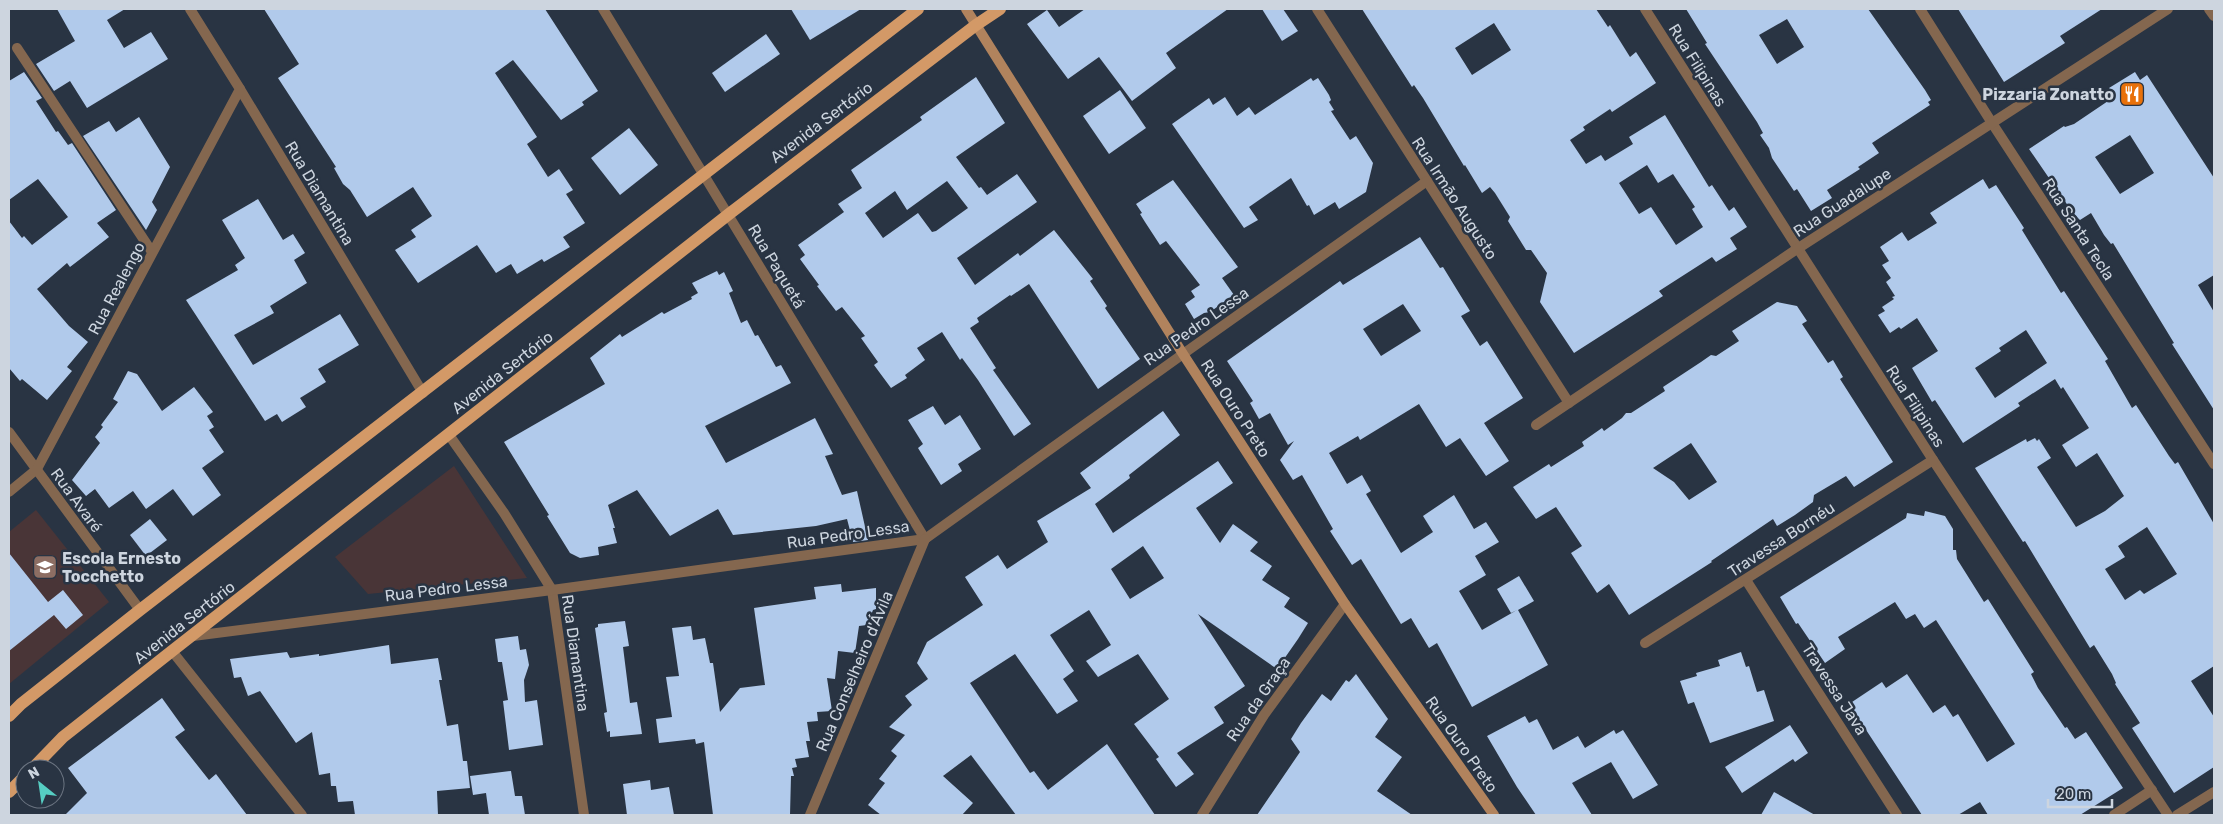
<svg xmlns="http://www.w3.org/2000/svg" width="2223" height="824" viewBox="0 0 2223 824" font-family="Rubik,sans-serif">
	<rect width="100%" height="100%" fill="#293443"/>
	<g fill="#493537">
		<polygon points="454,466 527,578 368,594 335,557"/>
		<polygon points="36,510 109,602 9,684 9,532"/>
	</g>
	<g fill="#b1caeb" fill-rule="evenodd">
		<polygon points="57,9 125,9 107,20 124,48 151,32 168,59 87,108 70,81 54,91 36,64 75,41"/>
		<polygon points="264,9 545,9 598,91 582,102 584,105 561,120 513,60 495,73 537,137 527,144 548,177 559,169 573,190 566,194 585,223 563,237 570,247 544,262 542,259 517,274 511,264 496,273 477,245 418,283 395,250 416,237 411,230 432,216 413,187 367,217 350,190 343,184 334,168 336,167 278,78 299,64"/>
		<polygon points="791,9 861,9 810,40"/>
		<polygon points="1085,9 1228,9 1166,53 1176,68 1132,101 1099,57 1068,79 1027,24 1047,10 1059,27"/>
		<polygon points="1262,9 1283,9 1298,31 1282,41"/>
		<path d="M1362 9H1596L1608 27 1610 25 1630 57 1636 52 1656 83 1612 112 1610 109 1583 127 1585 130 1570 140 1586 164 1601 155 1605 161 1633 144 1629 137 1665 115 1709 187 1712 185 1729 211 1734 207 1747 227 1730 238 1737 249 1716 262 1712 257 1659 291 1663 296 1574 353 1540 302 1547 273 1531 250H1526L1508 221 1510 217 1495 193 1490 187 1482 193 1465 165 1464 166 1423 98 1414 85 1412 87ZM1494 23 1511 50 1472 75 1455 48ZM1647 165 1658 183 1673 174 1695 207 1692 209 1703 227 1676 245 1651 207 1639 214 1619 183Z"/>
		<path d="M1686 9H1868L1925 90 1931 100 1928 102 1930 105 1872 143 1879 153 1858 167 1860 169 1827 190 1832 198 1811 211 1797 189 1794 191 1772 158 1769 148 1760 135 1763 133 1757 122 1705 44 1707 43ZM1787 19 1804 47 1777 64 1759 35Z"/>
		<polygon points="1958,9 2102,9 2060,36 2065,43 2004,82"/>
		<polygon points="766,34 780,54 725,92 712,73"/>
		<polygon points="24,72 42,98 36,101 56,132 58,131 68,145 72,143 116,210 97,223 109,237 70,267 67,263 37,289 69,326 88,342 67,367 72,371 47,400 22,379 20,381 9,368 9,221 22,238 24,236 32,245 68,217 38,179 9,200 9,81"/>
		<path d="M2135 72 2140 80 2147 75 2214 178V275L2198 285 2214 312V410L2172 344 2174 343 2113 243 2111 244 2104 235 2091 213 2080 220 2073 213 2029 149 2064 126 2065 127 2074 124 2114 97 2109 88ZM2130 135 2154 173 2120 194 2095 157Z"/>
		<path d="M976 77 1005 123 956 157 979 188 981 187 987 195 1017 174 1037 202 957 258 975 285 1018 253 1020 256 1054 230 1093 279 1090 281 1107 306 1105 308 1140 359 1098 389 1029 284 1011 296 1010 295 977 318 979 322 970 328 996 368 993 370 1031 424 1014 436 978 380 962 358 960 360 942 332 917 348 925 360 905 375 907 378 891 388 874 365 878 362 861 338 865 336 842 307 836 311 817 286 819 285 800 259 805 255 798 245 844 212 838 204 862 188 851 170 922 120 920 117ZM947 181 968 208 936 231 932 232 918 213 883 238 865 213 895 191 907 210Z"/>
		<polygon points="1311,78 1313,81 1318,78 1329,95 1331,100 1329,102 1334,110 1331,111 1350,140 1356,136 1373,163 1366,192 1339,209 1335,202 1314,215 1309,205 1307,206 1291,178 1249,207 1258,220 1244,228 1172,124 1209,98 1213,105 1225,97 1237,116 1249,107 1255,115"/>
		<polygon points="1120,90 1146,128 1109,154 1083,116"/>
		<polygon points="139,117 170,167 152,202 157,210 146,230 83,136 109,121 116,132"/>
		<polygon points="629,128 658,165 620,195 591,158"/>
		<path d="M1983 179 1989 189 1996 185 2024 228 2022 230 2061 293 2064 291 2108 359 2105 361 2132 408 2136 405 2169 456 2175 464 2178 462 2214 524V666L2191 681 2214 717V767L2174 793 2132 728 2140 723 2115 684 2116 683 2112 674 2094 645 2090 648 2025 541 2023 542 1975 468 2026 439 2027 442 2035 438 2037 441 2039 439 2051 458 2037 467 2076 527 2105 511 2124 496 2097 453 2076 467 2062 445 2089 428 2063 387 2061 389 2055 379 2018 403 2020 406 1963 443 1935 400 1932 402 1912 368 1938 351 1917 318 1901 329 1899 327 1890 333 1878 315 1885 311 1882 307 1894 299 1892 297 1895 296 1886 282 1891 278 1882 265 1889 261 1880 247 1902 232 1908 241 1937 223 1930 213ZM2026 330 2047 363 1995 398 1975 368 2001 351 1999 348ZM2147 527 2177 574 2144 594 2140 590 2125 600 2105 569 2125 557 2118 546Z"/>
		<polygon points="1173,180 1238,267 1222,278 1234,295 1210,312 1204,313 1194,319 1185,304 1195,297 1191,291 1200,285 1166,241 1160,245 1145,222 1140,214 1142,213 1136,204"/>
		<polygon points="258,199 283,240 293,234 305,253 294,260 307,283 270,306 274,313 234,335 253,365 340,314 359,345 318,369 326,382 300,398 306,407 282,422 277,414 265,421 186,300 238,270 235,265 245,258 222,220"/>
		<path d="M1420 237 1440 268 1443 267 1470 311 1461 316 1480 346 1487 341 1523 398 1484 423 1509 461 1486 476 1460 438 1446 447 1419 404 1360 440 1358 436 1329 453 1347 484 1362 475 1371 491 1366 494 1401 553 1433 532 1423 516 1454 495 1474 529 1486 522 1499 542 1475 556 1486 575 1459 591 1482 630 1517 610 1511 613 1497 589 1519 576 1534 601 1518 610 1548 665 1472 707 1437 643 1429 648 1411 618 1401 624 1361 559 1352 565 1330 531 1333 529 1302 475 1293 480 1280 460 1294 441 1288 445 1270 413 1259 419 1250 403 1253 401 1227 361 1340 281 1343 285ZM1403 304 1421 331 1381 356 1363 329Z"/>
		<polygon points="717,271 719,275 724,272 733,291 729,293 741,323 747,320 755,336 758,335 776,367 781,365 791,383 705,426 726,463 815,418 833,454 825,456 842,495 857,491 868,540 853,542 847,519 816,526 733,535 718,509 670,536 637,490 608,505 615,528 613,528 617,543 598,547 599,555 580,558 570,553 547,516 549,515 504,442 605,384 590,358 620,334 622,337 662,312 664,314 692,299 691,297 698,293 692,283"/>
		<path d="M1777 302 1797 306 1807 321 1802 324 1828 363 1833 360 1843 377 1840 379 1893 462 1854 487 1846 476 1824 489 1814 495 1813 502 1795 515 1777 526 1773 519 1711 561 1712 562 1629 615 1609 584 1597 593 1571 553 1582 546 1556 507 1536 519 1513 487 1549 464 1551 467 1584 446 1582 442 1602 428 1604 431 1622 418 1626 413H1631L1665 391 1663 387 1701 362 1711 355 1716 356 1739 341 1732 331ZM1691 443 1717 482 1689 500 1674 482 1653 468Z"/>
		<polygon points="128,371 137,374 162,411 194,387 213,412 207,416 214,427 209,430 224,452 202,468 221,495 193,516 173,489 146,509 133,491 109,508 95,489 86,496 72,480 100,443 95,437 103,427 101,425 118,402 113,399"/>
		<polygon points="933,406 945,425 960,415 981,449 958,464 962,471 941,485 918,448 923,444 908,420"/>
		<path d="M1163 411 1180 435 1129 475 1130 478 1095 504 1113 533 1218 461 1233 483 1196 508 1220 543 1233 524 1258 542 1250 551 1272 566 1262 580 1290 598 1284 607 1308 623 1298 639 1277 669 1198 614 1245 686 1214 707 1224 723 1177 753 1194 774 1176 787 1156 759 1159 757 1134 724 1169 699 1138 654 1098 677 1086 661 1111 645 1089 610 1050 635 1074 671 1063 679 1078 701 1057 714 1015 654 970 683 1030 773 1034 771 1048 790 1107 744 1155 815H1016L971 755 943 776 973 803 962 815H881L868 805 885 783 879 779 897 756 891 751 905 735 889 727 912 705 905 696 928 679 917 663 927 642 983 605 965 577 998 555 1007 569 1048 542 1037 521 1091 488 1080 473ZM1143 546 1164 578 1130 599 1111 569Z"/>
		<polygon points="1925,511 1945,516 1953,529 1953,550 1956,550 1957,559 1984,602 1988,599 2034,672 2031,674 2038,688 2065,728 2067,727 2075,739 2086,732 2123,788 2080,815 1988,815 1980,802 1958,815 1922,815 1849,704 1882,682 1886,688 1907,674 1933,713 1945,705 1953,717 1958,714 1987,762 2015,744 1936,620 1924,628 1915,614 1906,619 1895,602 1838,637 1845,649 1825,663 1798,623 1796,624 1780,597 1906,518 1907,513 1924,516"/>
		<polygon points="150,519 167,540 146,556 130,535"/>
		<polygon points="9,553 48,602 63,590 83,615 66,629 54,615 9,651"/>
		<polygon points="841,584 842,592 876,588 876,609 873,610 867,625 859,626 855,653 838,651 835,679 827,678 832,711 817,712 818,721 807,722 810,741 806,741 809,757 795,759 797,767 792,768 794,776 791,776 790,815 713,815 704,742 696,744 695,739 659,743 656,719 672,717 666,677 679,676 672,628 691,626 693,640 705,638 710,663 713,663 720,712 740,688 765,685 754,608 816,599 814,587"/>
		<polygon points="625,621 629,646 623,647 630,703 637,702 642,734 610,737 610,731 607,732 604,713 607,712 595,628 598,627 598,624"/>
		<polygon points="518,636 520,650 526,649 529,665 524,680 525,702 537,700 543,745 509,750 503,701 508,700 502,662 498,662 495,639"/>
		<polygon points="389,645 391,664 438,658 442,680 439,680 447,726 458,724 463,761 467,761 470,788 437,791 438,815 355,815 353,801 338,802 336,786 331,786 330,773 319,775 312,732 296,743 260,691 248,696 241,677 234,678 230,659 287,652 290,658 319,654 319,656"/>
		<polygon points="1741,652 1746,667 1749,666 1757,692 1764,690 1774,721 1710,743 1694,702 1688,704 1680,681 1697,676 1696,673 1720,666 1718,660"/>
		<polygon points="1356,674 1388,719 1375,737 1402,757 1377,791 1412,815 1257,815 1300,752 1291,739 1301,723 1322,694 1331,701 1346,680 1349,682"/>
		<polygon points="162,698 185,730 175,737 209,780 216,774 247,815 65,815 87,793 68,768"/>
		<polygon points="1525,716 1529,723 1537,719 1553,750 1578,736 1585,748 1614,730 1616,734 1623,730 1658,785 1633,799 1611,762 1572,783 1592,815 1536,815 1517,787 1487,736"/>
		<polygon points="1790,725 1808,753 1795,762 1793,759 1742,793 1725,767"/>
		<polygon points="511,771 515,796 522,796 525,815 489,815 486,793 473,795 470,776"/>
		<polygon points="650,780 651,790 669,787 674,815 627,815 623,784"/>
		<polygon points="1774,792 1815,815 1761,815"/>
	</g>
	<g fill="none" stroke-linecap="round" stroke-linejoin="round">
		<g stroke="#84674f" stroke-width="10">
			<polyline points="1317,9 1569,403"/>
			<polyline points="1645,9 1933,460 2168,815"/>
			<polyline points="1920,9 1992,123 2214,464"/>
			<polyline points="17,48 152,252"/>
			<polyline points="240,89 423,393"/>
			<polyline points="1183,354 1427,181"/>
			<polyline points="1536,425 1797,249 2168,9"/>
			<polyline points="9,432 140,610"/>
			<polyline points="449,435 504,513 552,590 584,815"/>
			<polyline points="1746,580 1897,815"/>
			<polyline points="193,636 552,590 925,539"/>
			<polyline points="1645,643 1933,460"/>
			<polyline points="172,651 302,815"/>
			<polyline points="1202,815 1264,715 1345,604"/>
			<polyline points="2114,815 2152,790"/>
			<polyline points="2177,815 2214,792"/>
		</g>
		<g stroke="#84674f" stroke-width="10">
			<polyline points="603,9 925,539"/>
			<polyline points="2209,9 2214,16"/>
			<polyline points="9,492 37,469 240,89 190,9"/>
			<polyline points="925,539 1183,354"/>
			<polyline points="810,815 925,539"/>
		</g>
		<polyline stroke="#b1835d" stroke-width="10" points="966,9 1183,354 1345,604 1494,815"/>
		<g stroke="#d39967" stroke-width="12">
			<polyline points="9,716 21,704 140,610 918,9"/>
			<polyline points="32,769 63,737 172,651 729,214 976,25 1000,9"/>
			<polyline points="9,792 25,776"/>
		</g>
	</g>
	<defs>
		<symbol id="restaurant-square" viewBox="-11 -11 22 22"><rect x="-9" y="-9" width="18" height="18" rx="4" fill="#e8710a" stroke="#293443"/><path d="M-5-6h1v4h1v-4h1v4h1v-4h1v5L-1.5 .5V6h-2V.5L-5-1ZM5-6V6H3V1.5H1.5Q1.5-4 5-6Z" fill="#fff"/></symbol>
		<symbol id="school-square" viewBox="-11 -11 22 22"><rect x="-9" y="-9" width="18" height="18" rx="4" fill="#8d6e63" stroke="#293443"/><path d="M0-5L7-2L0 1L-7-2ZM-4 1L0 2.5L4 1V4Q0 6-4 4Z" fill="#fff"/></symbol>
	</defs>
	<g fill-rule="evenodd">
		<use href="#restaurant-square" x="2118" y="80" width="28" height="28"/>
		<use href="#school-square" x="31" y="553" width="28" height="28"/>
	</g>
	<g text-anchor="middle" stroke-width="5" stroke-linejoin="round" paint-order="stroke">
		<g font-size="16" fill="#cdd5df" stroke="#293443">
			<text transform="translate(1698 65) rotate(58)" y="6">Rua Filipinas</text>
			<text transform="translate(821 122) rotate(-37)" y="6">Avenida Sertório</text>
			<text transform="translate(320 193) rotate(59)" y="6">Rua Diamantina</text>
			<text transform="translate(1455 198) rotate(57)" y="6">Rua Irmão Augusto</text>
			<text transform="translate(1842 202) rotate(-33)" y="6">Rua Guadalupe</text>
			<text transform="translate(2079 229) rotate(57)" y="6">Rua Santa Tecla</text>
			<text transform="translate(777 266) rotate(59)" y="6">Rua Paquetá</text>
			<text transform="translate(116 288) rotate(-62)" y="6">Rua Realengo</text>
			<text transform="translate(1196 326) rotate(-35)" y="6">Rua Pedro Lessa</text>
			<text transform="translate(502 372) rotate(-38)" y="6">Avenida Sertório</text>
			<text transform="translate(1916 406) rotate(57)" y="6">Rua Filipinas</text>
			<text transform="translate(1236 408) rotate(57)" y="6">Rua Ouro Preto</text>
			<text transform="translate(77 500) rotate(54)" y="6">Rua Avaré</text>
			<text transform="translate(848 534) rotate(-8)" y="6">Rua Pedro Lessa</text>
			<text transform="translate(1781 539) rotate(-33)" y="6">Travessa Bornéu</text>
			<text transform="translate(446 588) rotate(-7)" y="6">Rua Pedro Lessa</text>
			<text transform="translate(184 622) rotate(-38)" y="6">Avenida Sertório</text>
			<text transform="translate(576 653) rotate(82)" y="6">Rua Diamantina</text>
			<text transform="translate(854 671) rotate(-67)" y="6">Rua Conselheiro d'Ávila</text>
			<text transform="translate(1835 689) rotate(57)" y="6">Travessa Java</text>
			<text transform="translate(1258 699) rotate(-55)" y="6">Rua da Graça</text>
			<text transform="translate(1462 744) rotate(55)" y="6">Rua Ouro Preto</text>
		</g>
		<g font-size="16" font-weight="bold" fill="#cdd5df" stroke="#293443" text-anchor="end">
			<text x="2114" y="100">Pizzaria Zonatto</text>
			<text x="62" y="564" text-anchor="start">Escola Ernesto<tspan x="62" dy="18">Tocchetto</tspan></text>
		</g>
	</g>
	<rect width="2223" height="824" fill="none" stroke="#cdd5df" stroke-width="20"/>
	<g transform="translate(40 784) rotate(330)"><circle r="24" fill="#293443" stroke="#6b7481"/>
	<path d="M0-4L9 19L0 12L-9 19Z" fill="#56cec3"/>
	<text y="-8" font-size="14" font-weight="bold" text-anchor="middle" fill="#cdd5df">N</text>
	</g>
	<path d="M2048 799v8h64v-8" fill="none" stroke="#cdd5df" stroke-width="2.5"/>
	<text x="2056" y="799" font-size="15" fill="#cdd5df" stroke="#293443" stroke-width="4" paint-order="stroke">20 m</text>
</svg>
